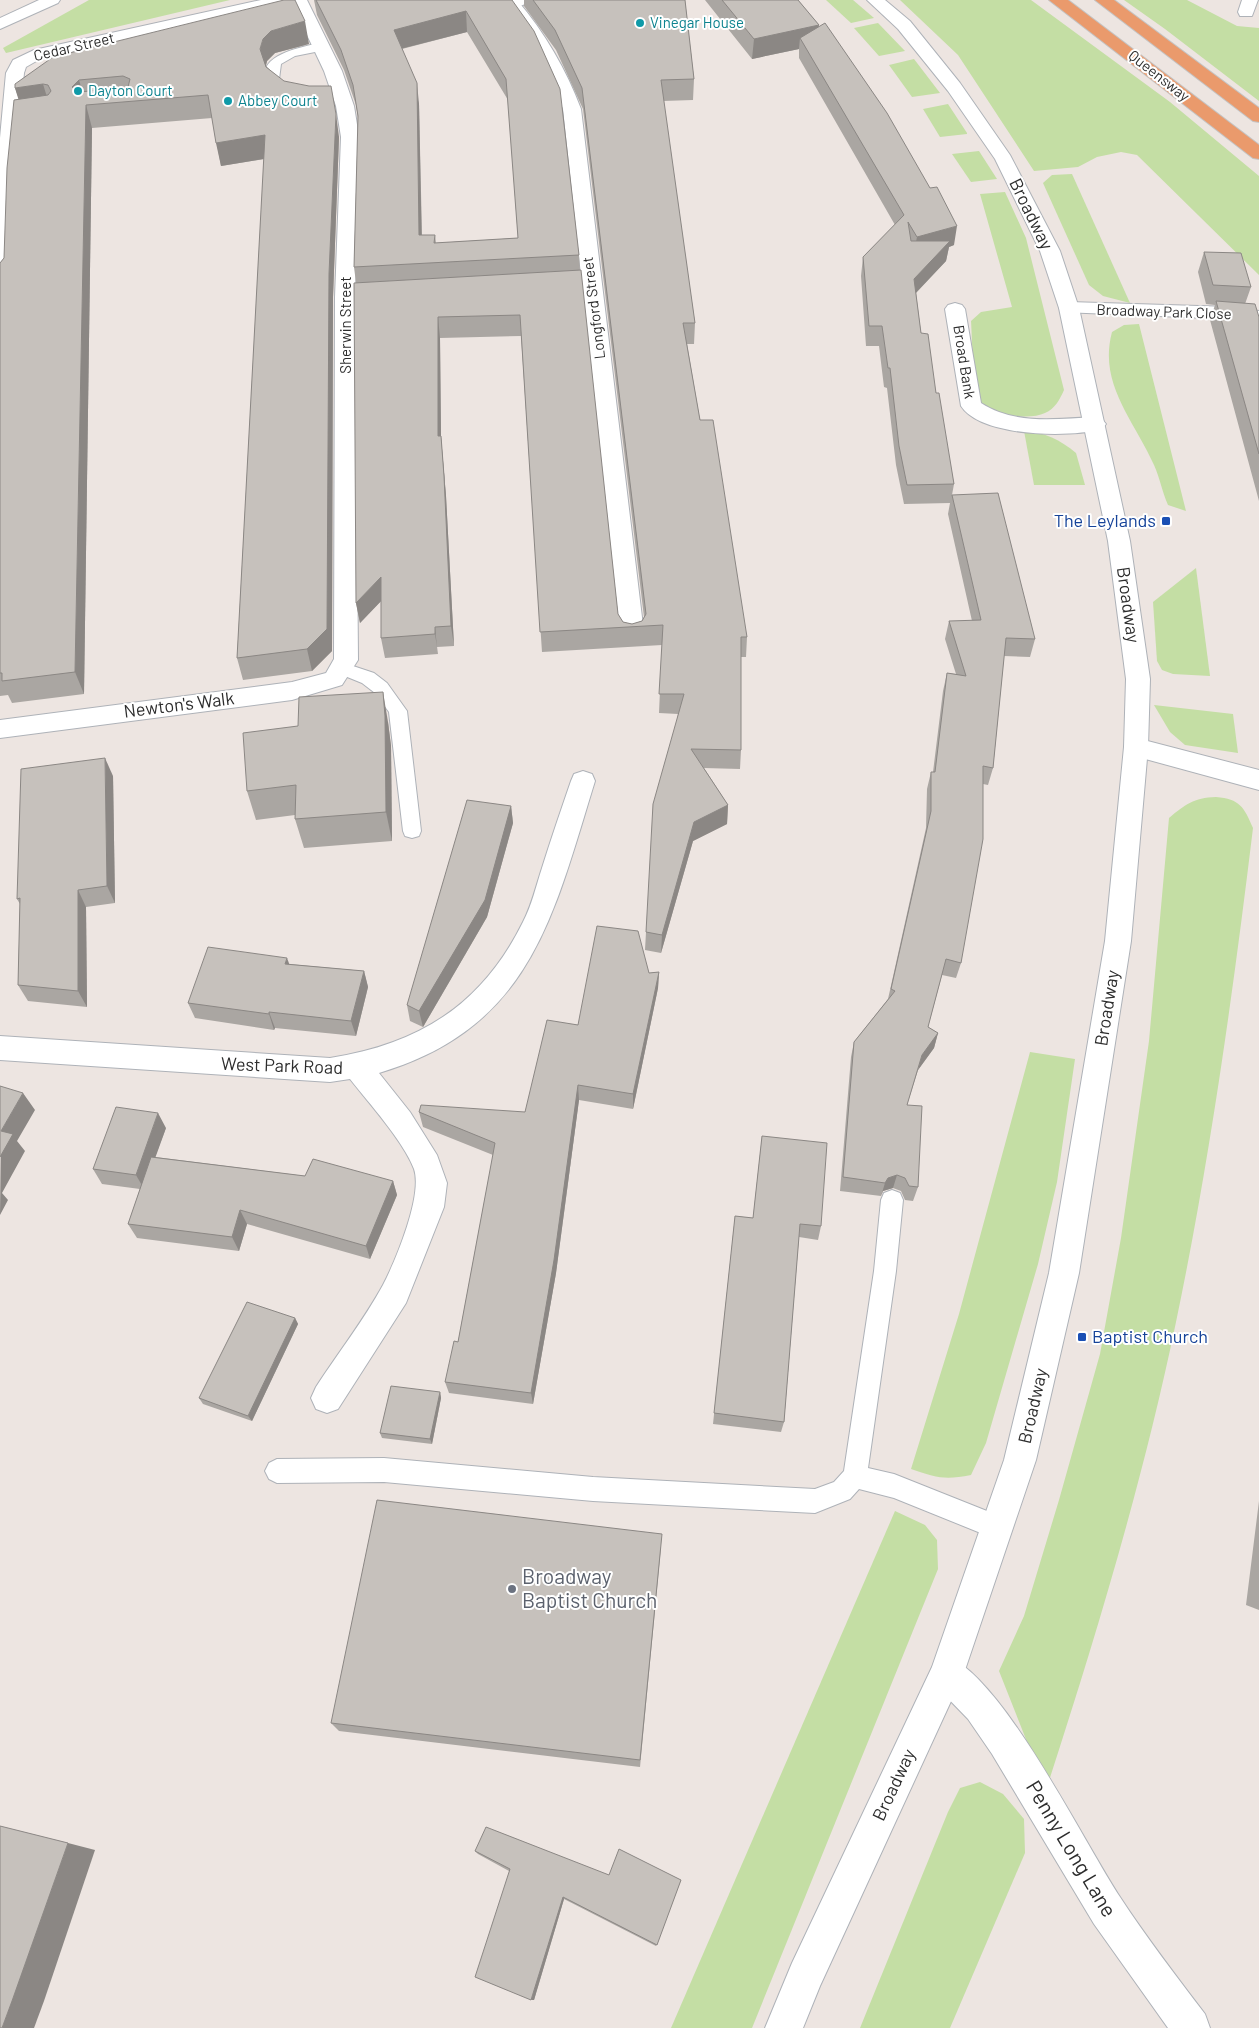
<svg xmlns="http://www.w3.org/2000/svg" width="1259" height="2028" viewBox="0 0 1259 2028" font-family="Barlow,sans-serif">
	<rect width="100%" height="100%" fill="#ede5e1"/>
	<g fill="#c4dea4">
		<polygon points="89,0 230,0 6,53 3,48"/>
		<polygon points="826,0 853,0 874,18 851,23"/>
		<polygon points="900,0 1031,0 1170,102 1259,176 1259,275 1137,155 1121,152 1097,157 1078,167 1034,171 958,55"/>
		<polygon points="1124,0 1187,0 1237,26 1259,28 1259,101 1165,29"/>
		<polygon points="878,23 905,51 879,56 854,28"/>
		<polygon points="914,59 940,93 912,97 889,65"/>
		<polygon points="948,104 967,133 967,134 940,137 923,109"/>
		<polygon points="979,151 997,179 971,182 952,154"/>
		<polygon points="1072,174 1130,303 1103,296 1089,285 1043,183 1052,175"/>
		<path d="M1005 192 1026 238 1064 390C1060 399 1055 409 1045 413 1028 421 988 415 978 398 973 389 972 335 971 321L981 312 1012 307 980 194Z"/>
		<path d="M1139 324 1186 511 1168 505C1162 492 1160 478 1154 465 1134 420 1098 384 1112 332L1124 325Z"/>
		<path d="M1024 431C1045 432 1060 440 1076 453L1085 485H1034Z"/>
		<polygon points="1196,568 1210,676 1173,674 1162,670 1157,661 1153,602"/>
		<polygon points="1154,705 1233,714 1238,753 1185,745 1170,732"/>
		<path d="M1216 797C1240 799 1244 807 1253 828 1233 993 1210 1159 1176 1322 1143 1481 1096 1636 1046 1790L999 1671 1024 1616 1059 1500 1100 1354 1121 1238 1149 1041 1169 818C1186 804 1193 798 1216 797Z"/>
		<path d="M1030 1052 1075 1059 1057 1182 1038 1264 986 1443 971 1475C945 1480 937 1478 911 1469L959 1314Z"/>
		<polygon points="895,1511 925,1525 937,1540 938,1569 752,2028 671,2028"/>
		<polygon points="980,1782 1003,1794 1024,1819 1025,1853 950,2028 860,2028 948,1812 960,1788"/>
	</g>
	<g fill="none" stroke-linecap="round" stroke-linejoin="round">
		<defs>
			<g id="service">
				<polygon points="516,0 534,0 516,8 508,8 506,5"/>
				<path d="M321 43 325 44 327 47 325 50 295 56 281 64 279 79 289 94 287 97H279C239 60 294 48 321 43Z"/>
				<polygon points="341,662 374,673 387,683 407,711 421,831 419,836 412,838 405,836 403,831 389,712 375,693 362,683 335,672 332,668 335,664"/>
				<polygon points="892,1190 900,1193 903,1200 896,1271 868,1468 894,1474 1007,1519 1010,1528 1007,1537 998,1540 894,1498 859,1489 850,1499 815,1513 593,1501 384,1482 277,1483 269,1479 265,1471 269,1463 277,1459 384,1458 593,1477 815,1489 834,1482 844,1471 874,1271 881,1200 884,1193"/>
			</g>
			<g id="minor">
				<polygon points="261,0 307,0 342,71 354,106 359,137 355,297 358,660 342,685 292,700 0,738 0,720 292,682 326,673 334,659 335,297 341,137 336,106 324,71 291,1 284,5 40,59 26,67 24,73 13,191 10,281 7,285 0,287 0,138 6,73 13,60 34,50"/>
				<path d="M500 0H517C545 33 566 69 581 109L644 634 640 640 632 642 624 640 620 634 563 109 537 51Z"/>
				<polygon points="1242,0 1258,0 1252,16 1240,16 1238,12"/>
				<polygon points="1069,302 1231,307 1259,311 1259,323 1231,319 1062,312 1059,308 1062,304"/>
				<path d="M955 303 962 305 965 309 981 403C1015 425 1056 419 1095 417L1102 419 1106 424 1102 429C1070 438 981 437 961 406L945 309 948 305Z"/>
				<polygon points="1136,738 1259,770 1259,790 1127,754 1124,747 1127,740"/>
				<path d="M583 771 592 774 595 781C553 916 532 1027 379 1073L410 1112 437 1155 447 1183 444 1207 406 1303 338 1409 327 1413 316 1409 311 1398 316 1387C338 1353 364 1320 383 1285 396 1260 423 1195 414 1169 404 1142 369 1103 350 1079L330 1082 0 1060V1036L330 1058C419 1044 482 1005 523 922 532 905 536 886 542 868 551 839 561 810 571 781L574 774Z"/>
				<path d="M947 1656C1004 1679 1083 1841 1120 1897 1146 1937 1176 1976 1205 2014L1210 2028H1168L1094 1924 992 1754 968 1719 935 1685 930 1673 935 1661Z"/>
			</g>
			<g id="tertiary">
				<polygon points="39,0 60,0 58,3 0,29 0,18"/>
				<polygon points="867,0 885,0 910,21 960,83 1010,155 1060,251 1079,308 1130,541 1150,679 1148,747 1131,941 1079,1273 1036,1460 964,1673 820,1986 803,2028 765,2028 792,1963 932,1667 1004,1460 1049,1273 1105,941 1124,747 1126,679 1108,541 1059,308 1040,251 995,159 948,91 898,29"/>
			</g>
			<g id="trunk">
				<polygon points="1049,0 1068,0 1259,145 1259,159 1253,158"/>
				<polygon points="1095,0 1114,0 1259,108 1259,122 1253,121"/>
			</g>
		</defs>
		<use href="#service" stroke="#aeb2b8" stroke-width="2"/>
		<use href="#minor" stroke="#aeb2b8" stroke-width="2"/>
		<use href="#tertiary" stroke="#aeb2b8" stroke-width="2"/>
		<use href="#trunk" stroke="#c4c4c4" stroke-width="2"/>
		<use href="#service" fill="#fff" fill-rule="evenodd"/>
		<use href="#minor" fill="#fff" fill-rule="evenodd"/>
		<use href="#tertiary" fill="#fff" fill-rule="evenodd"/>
		<use href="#trunk" fill="#ea9a6c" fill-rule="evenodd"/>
	</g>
	<g fill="#aaa6a2" fill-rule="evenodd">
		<path d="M314 0H512L579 255 580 270 618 614 623 622 632 624 642 621 644 617 583 109 556 50 524 6V0H685L694 79 693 100 663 101 695 323 694 344H687L700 420 747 637 746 657H741V750L740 769 704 768 728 805 727 824 693 841 661 953 645 950 646 932 678 714 659 713 662 645 542 652 521 336 440 338 441 437 446 496 454 646 437 647 438 654 385 658 381 638V601L360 623 356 603V283L354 267 358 118 356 105 344 70 317 15ZM467 32 508 100 518 238 436 243 435 235H422L419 104 402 49Z"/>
		<polygon points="705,0 798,0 819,25 818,27 954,245 949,247 946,261 916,293 921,333 936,393 954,484 952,495 1035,639 1030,657 1004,656 993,768 988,785 983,784 961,963 956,978 942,975 928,1027 938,1033 934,1048 918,1070 907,1105 918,1187 913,1201 905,1200 901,1191 893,1188 883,1191 881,1196 840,1191 851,1057 854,1042 888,999 926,828 927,789 931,772 933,772 943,691 947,673 956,674 945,639 949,621 972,621 948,514 950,503 904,504 896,465 887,388 884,387 879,346 866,346 861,276 863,257 895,225 799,58 799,49 752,59"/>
		<polygon points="309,44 275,53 267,61 266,66 339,137 333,297 332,651 312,671 243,680 237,658 264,159 221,166 212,118 92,128 84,694 12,703 8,695 0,696 0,263 4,258 19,99 15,88"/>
		<polygon points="1204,252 1251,287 1245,304 1259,317 1259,501 1210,320 1215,305 1206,304 1198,272"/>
		<polygon points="388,722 391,746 392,841 304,848 295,819 295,815 256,820 247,791"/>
		<polygon points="113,776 115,903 86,907 87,1007 28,1001 18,985 20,904 17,899"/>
		<polygon points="511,806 513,823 487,917 423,1027 410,1021 407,1005"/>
		<polygon points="289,964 364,971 368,987 356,1036 275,1028 274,1030 195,1018 188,1003"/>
		<polygon points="659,972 658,988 633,1109 579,1100 556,1273 533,1404 449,1393 445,1382 458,1342 493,1155 423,1127 419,1112 525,1112 578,1025 649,973"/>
		<polygon points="166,1128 155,1157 305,1176 393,1181 397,1195 370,1259 247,1224 239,1251 137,1238 128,1224 140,1189 102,1184 93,1169"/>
		<polygon points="762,1136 821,1226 818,1240 799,1237 784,1422 781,1432 713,1424 735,1216 753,1218"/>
		<polygon points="295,1318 298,1324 252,1421 203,1404 199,1398"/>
		<polygon points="440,1392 441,1398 432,1444 382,1438 380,1433"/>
		<polygon points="1259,1501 1259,1610 1246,1605"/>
		<polygon points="661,1547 640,1767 339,1731 331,1723"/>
		<polygon points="475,1851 609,1875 681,1880 656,1946 564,1899 534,2000 509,1871 478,1854"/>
	</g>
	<g fill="#8b8784">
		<polygon points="466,11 467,32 396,50 394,30"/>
		<polygon points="305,21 309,44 275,53 267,61 264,72 260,49 263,39 271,31"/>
		<polygon points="819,25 817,45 800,38 799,49 752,59 754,39"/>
		<polygon points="79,80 86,103 72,87"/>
		<polygon points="417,83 419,104 422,256 419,235"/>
		<polygon points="43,84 50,107 22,111 15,88"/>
		<polygon points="86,105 92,128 84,694 75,672"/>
		<polygon points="336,114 339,137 333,297 332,651 312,671 307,649 329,274"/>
		<polygon points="265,135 270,158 221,166 216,143"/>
		<polygon points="957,226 954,245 949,247 946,261 910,299 913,256 917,237"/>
		<polygon points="438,317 440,338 441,437 446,496 454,646 451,626 438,436"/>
		<polygon points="381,577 385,597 360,623 356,603"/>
		<polygon points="435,627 437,647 438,654 435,634"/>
		<polygon points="383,692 388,722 391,746 392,841 386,812"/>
		<polygon points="105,758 113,776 115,903 107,886"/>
		<polygon points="728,805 727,824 693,841 661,953 662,935 694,822"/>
		<polygon points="511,806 513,823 487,917 423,1027 419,1011"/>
		<polygon points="78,890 86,907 87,1007 78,991"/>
		<polygon points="287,958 293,974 285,964"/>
		<polygon points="364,971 368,987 356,1036 351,1021"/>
		<polygon points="659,972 658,988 633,1109 633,1094"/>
		<polygon points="269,1012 275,1028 274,1030 269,1014"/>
		<polygon points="938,1033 934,1048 918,1070 922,1055"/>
		<polygon points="578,1085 579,1100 556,1273 533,1404 531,1393"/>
		<polygon points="23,1093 35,1110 17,1141 25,1151 2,1193 8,1200 0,1215 1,1131"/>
		<polygon points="158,1113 166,1128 144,1189 136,1175"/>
		<polygon points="897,1175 893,1188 883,1191 881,1196 885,1183 888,1178"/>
		<polygon points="393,1181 397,1195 370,1259 366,1246"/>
		<polygon points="240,1210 247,1224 239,1251 232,1237"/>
		<polygon points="295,1318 298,1324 252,1421 248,1416"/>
		<polygon points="440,1392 441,1398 432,1444 430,1439"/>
		<polygon points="68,1843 95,1850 44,2001 34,2028 2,2028"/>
		<polygon points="563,1897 564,1899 534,2000 531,2000"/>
	</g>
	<g fill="#c6c1bc" stroke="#8b8784" fill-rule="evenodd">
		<path d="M284 0H295L305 21 271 31 263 39 260 49 266 67 284 81 309 86H331L336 114 329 274 327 629 307 649 237 658 265 135 216 143 208 95 86 105 75 672 2 681V673H0V263L4 258 7 168 14 100 48 95 51 91 48 85 43 84 15 88V84L53 57ZM123 76 130 79 128 87 80 92 72 87 79 80Z"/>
		<path d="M316 0H512L534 31 560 89 579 255 354 267 358 116 353 85 341 50ZM466 11 506 79 518 238 434 243 435 235H419L417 83 394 30Z"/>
		<polygon points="533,0 685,0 694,79 661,80 695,323 683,323 700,420 713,420 747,637 741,637 741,750 691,749 728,805 694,822 662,935 646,932 653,804 684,694 659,694 663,625 540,632 520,315 438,317 438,436 441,436 444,476 451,626 435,627 435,634 381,638 381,577 356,603 354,283 581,270 618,614 623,622 632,624 642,621 646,614 582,88 555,30"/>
		<polygon points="722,0 798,0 819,25 754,39"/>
		<polygon points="825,23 887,113 930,188 937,187 957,226 917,237 908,222 911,241 950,241 914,279 921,333 928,334 936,393 939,393 954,484 907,485 899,446 890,368 888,368 882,326 869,326 863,257 904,215 800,38"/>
		<polygon points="1204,252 1241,253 1251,287 1213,285"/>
		<polygon points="1216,301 1255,304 1259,317 1259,454"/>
		<polygon points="998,493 1035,639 1006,638 993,768 983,766 983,839 961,963 946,959 928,1027 938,1033 922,1055 907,1105 922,1106 918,1187 909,1186 905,1178 897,1175 888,1178 885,1183 843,1177 854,1042 895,991 891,989 931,811 931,772 935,772 947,673 966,676 949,621 981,620 952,495"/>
		<polygon points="383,692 385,716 386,812 295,819 296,785 247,791 243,733 298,726 299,697"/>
		<polygon points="105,758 107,886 78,890 78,991 18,985 20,898 17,899 21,769"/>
		<polygon points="467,800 511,806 485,900 419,1011 407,1005"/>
		<polygon points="597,926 638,931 649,973 659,972 633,1094 578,1085 554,1260 531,1393 445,1382 454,1341 458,1342 495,1143 419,1112 421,1105 525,1112 547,1020 578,1025"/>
		<polygon points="208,947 287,958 285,964 364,971 351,1021 269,1012 269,1014 188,1003"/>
		<polygon points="0,1086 23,1093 1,1131 13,1134 0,1157"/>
		<polygon points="116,1107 158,1113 136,1175 93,1169"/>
		<polygon points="762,1136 827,1143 821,1226 800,1224 784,1422 714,1413 735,1216 753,1218"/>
		<polygon points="151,1157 305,1176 313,1159 393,1181 366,1246 240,1210 232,1237 128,1224"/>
		<polygon points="247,1302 295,1318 248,1416 199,1398"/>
		<polygon points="391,1386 440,1392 430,1439 380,1433"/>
		<polygon points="377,1500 662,1534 640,1760 331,1723"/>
		<polygon points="0,1826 68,1843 12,2001 2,2028 0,2028"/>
		<polygon points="486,1827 609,1875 619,1849 681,1880 657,1945 563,1897 531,2000 475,1977 510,1869 475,1851"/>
	</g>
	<g fill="#0f9aa8" stroke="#fff" stroke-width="2">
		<circle cx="640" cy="23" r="5"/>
		<circle cx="78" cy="91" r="5"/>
		<circle cx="228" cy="101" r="5"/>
	</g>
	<g fill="#1a4fb4" stroke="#fff" stroke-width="2">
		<rect x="1161" y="516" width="10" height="10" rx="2.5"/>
		<rect x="1077" y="1332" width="10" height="10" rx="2.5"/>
	</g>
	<circle fill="#6b7280" stroke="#fff" stroke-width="2" cx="512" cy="1589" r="5"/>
	<g text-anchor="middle" stroke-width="4" stroke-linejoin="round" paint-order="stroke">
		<g font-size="15" fill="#0d838f" stroke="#fff" text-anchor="start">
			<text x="650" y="28">Vinegar House</text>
			<text x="88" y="96">Dayton Court</text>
			<text x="238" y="106">Abbey Court</text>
		</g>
		<g font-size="15" fill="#2d2d2d" stroke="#fff">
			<text transform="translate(74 47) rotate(-13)" y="5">Cedar Street</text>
			<text transform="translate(1159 76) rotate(38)" y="5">Queensway</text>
			<text transform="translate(594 308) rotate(-97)" y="5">Longford Street</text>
			<text transform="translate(1164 312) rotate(2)" y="5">Broadway Park Close</text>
			<text transform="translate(346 325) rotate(-90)" y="5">Sherwin Street</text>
			<text transform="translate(964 362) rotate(81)" y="5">Broad Bank</text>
		</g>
		<g font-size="18" fill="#2d2d2d" stroke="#fff">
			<text transform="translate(1031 214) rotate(64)" y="6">Broadway</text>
			<text transform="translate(1128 605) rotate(82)" y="6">Broadway</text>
			<text transform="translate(179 705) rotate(-7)" y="6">Newton's Walk</text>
			<text transform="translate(1107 1008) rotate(-81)" y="6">Broadway</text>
			<text transform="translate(282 1066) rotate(2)" y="6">West Park Road</text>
			<text transform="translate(1033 1406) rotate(-77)" y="6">Broadway</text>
			<text transform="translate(894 1785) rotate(-65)" y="6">Broadway</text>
		</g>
		<g font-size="18" fill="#164399" stroke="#fff" text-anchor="end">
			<text x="1156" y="527">The Leylands</text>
			<text x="1092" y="1343" text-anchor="start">Baptist Church</text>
		</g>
		<g font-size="21" fill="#5b616d" stroke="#fff" text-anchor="start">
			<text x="522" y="1584">Broadway<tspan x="522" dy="24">Baptist Church</tspan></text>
		</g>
		<g font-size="21" fill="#2d2d2d" stroke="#fff">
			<text transform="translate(1071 1849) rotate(59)" y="7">Penny Long Lane</text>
		</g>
	</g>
</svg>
